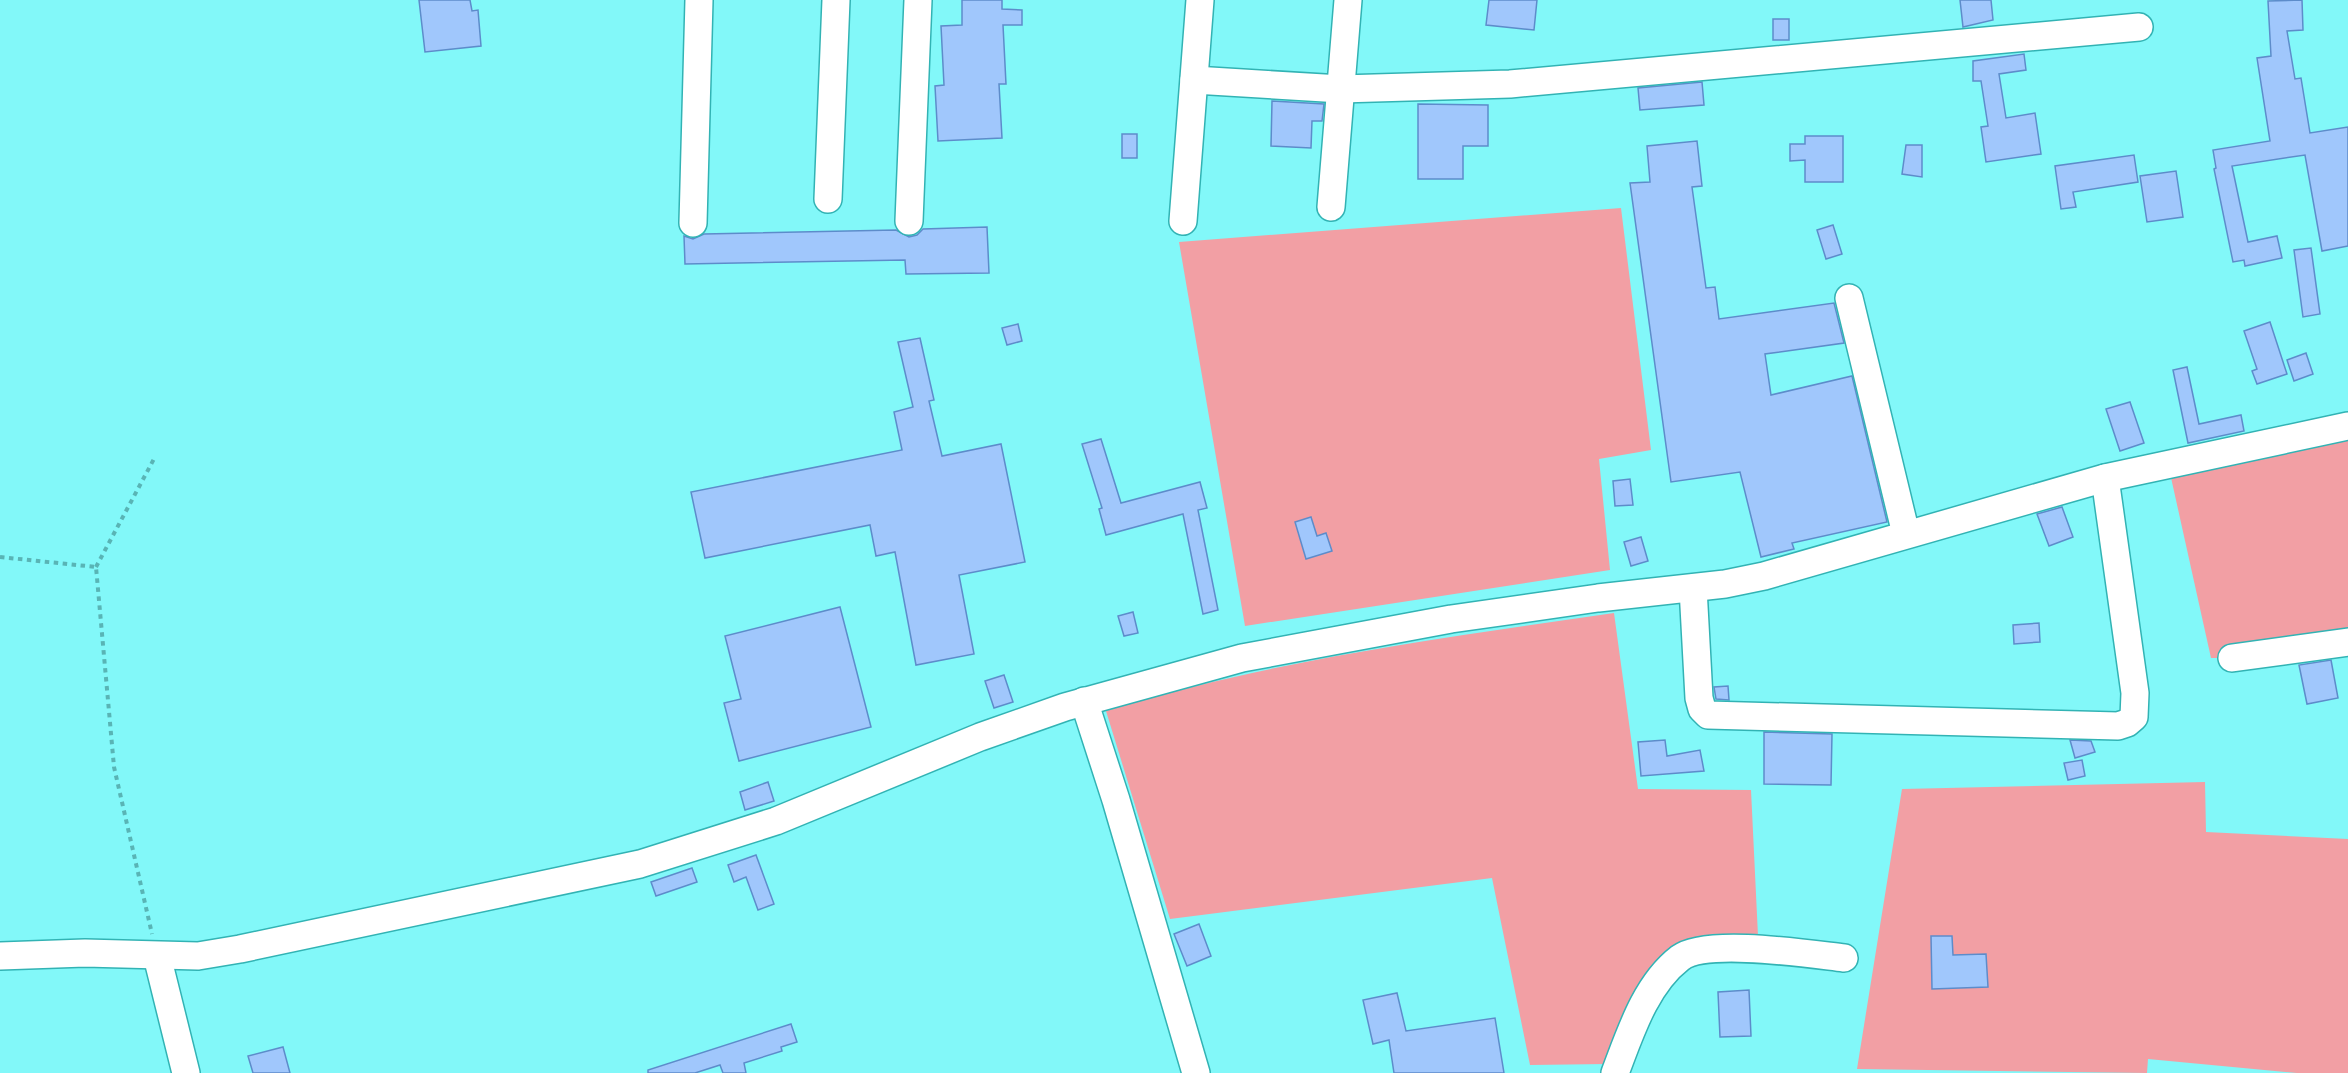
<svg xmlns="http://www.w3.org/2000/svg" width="2348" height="1073" viewBox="0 0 2348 1073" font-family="'Golos Text',sans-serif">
	<rect width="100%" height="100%" fill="#82f8f9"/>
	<g fill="#f29fa4">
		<polygon points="1621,208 1651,450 1599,459 1610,570 1245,626 1179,242"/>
		<polygon points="2348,427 2348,642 2232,658 2211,658 2168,464"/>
		<path d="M1614 613 1638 789 1751 790 1758 936 1689 938 1647 979 1607 1064 1530 1065 1492 878 1170 919 1106 711C1271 660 1443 638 1614 613Z"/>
		<polygon points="2205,782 2206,832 2348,839 2348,1073 2297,1073 2148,1059 2147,1073 1857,1069 1902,789"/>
	</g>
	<g fill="#a0c7fc" stroke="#5d8cca" stroke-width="1.5">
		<polygon points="419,0 470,0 472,11 478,10 481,46 425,52"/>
		<polygon points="962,0 1002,0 1002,9 1022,10 1022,25 1003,25 1006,84 999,84 1002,138 938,141 935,86 944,85 941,26 962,25"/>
		<polygon points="1489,0 1537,0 1534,30 1486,25"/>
		<polygon points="1960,0 1991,0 1993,20 1963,27"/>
		<polygon points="2302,0 2303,30 2287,31 2295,79 2301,78 2310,133 2348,127 2348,246 2322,251 2305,155 2232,166 2248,242 2277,236 2282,258 2245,266 2244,260 2233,262 2214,169 2216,168 2213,150 2270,141 2257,58 2271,56 2268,1"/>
		<rect x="1773" y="19" width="16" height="21"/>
		<polygon points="2024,54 2026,70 1999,74 2006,118 2035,113 2041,154 1986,162 1981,127 1988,126 1981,81 1973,81 1973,61"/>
		<polygon points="1702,82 1704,105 1640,110 1638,88"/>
		<polygon points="1272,101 1324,104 1322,121 1312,121 1311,148 1271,146"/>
		<polygon points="1418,104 1488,105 1488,146 1463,146 1463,179 1418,179"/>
		<rect x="1122" y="134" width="15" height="24"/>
		<polygon points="1805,136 1843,136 1843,182 1805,182 1805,160 1790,161 1790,144 1805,144"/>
		<polygon points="1697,141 1702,186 1692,187 1706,288 1715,287 1719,319 1834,303 1844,343 1765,354 1771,395 1852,376 1887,522 1792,543 1794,549 1761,557 1740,472 1671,482 1630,183 1650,182 1647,146"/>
		<polygon points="1906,145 1922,145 1922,177 1902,174"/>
		<polygon points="2134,155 2138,182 2073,192 2076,207 2061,209 2055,166"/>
		<polygon points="2176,171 2183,217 2147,222 2140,176"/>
		<polygon points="1833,225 1842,254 1826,259 1817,230"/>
		<polygon points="987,227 989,273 906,274 905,260 685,264 684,236 693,239 704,234 896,230 909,237 917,235 923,229"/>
		<polygon points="2311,248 2320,314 2303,317 2294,250"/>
		<polygon points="2270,322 2287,374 2257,384 2252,371 2257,369 2244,331"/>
		<polygon points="1018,324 1022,341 1007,345 1002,328"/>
		<polygon points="920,338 934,400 929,401 942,456 1001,444 1025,562 959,575 974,654 916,665 895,552 876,556 870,525 705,558 691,492 902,450 894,412 913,407 898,342"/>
		<polygon points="2306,353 2313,374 2294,381 2287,360"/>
		<polygon points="2187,367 2199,424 2241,415 2244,431 2188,443 2173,370"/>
		<polygon points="2130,402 2144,443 2120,451 2106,409"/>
		<polygon points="1101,439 1121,503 1200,482 1207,508 1198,510 1218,610 1203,614 1183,514 1106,535 1099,509 1102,508 1082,444"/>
		<polygon points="1630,479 1633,505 1615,506 1613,481"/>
		<polygon points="2062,507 2073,537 2049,546 2037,514"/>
		<polygon points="1311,517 1317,536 1326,533 1332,551 1306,559 1295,522"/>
		<polygon points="1641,537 1648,561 1631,566 1624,542"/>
		<polygon points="840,607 871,727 739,761 724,703 741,699 725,636"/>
		<polygon points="1133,612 1138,633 1124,636 1118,616"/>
		<polygon points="2039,623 2040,642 2014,644 2013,625"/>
		<polygon points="2331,660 2338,698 2307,704 2299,665"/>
		<polygon points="1004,675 1013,702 994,708 985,681"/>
		<polygon points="1728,686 1729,700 1716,699 1714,687"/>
		<polygon points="1764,732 1832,734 1831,785 1764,784"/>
		<polygon points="1665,740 1667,756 1700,750 1704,771 1641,776 1638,742"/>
		<polygon points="2070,740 2091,741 2095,752 2075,758"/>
		<polygon points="2082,760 2085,776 2068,780 2064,763"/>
		<polygon points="768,782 774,801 745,810 740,792"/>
		<polygon points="756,855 774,904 758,910 746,877 734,882 728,865"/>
		<polygon points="692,868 697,882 656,896 651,882"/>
		<polygon points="1199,924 1211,956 1187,966 1174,934"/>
		<polygon points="1931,936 1952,936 1953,955 1986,954 1988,987 1932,989"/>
		<polygon points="1749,990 1751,1036 1720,1037 1718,992"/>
		<polygon points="1397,993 1406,1031 1495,1018 1504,1073 1394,1073 1389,1040 1373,1044 1363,1000"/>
		<polygon points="791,1024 797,1042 781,1047 782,1051 744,1063 746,1073 723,1073 720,1065 695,1073 648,1073 648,1070"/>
		<polygon points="283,1047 290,1073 253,1073 248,1056"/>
	</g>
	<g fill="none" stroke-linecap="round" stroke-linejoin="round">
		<defs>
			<g id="minor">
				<polyline points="1194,80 1341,89 1510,84 2139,27"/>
				<polyline points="828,199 836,0"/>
				<polyline points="1331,207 1348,0"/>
				<polyline points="909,221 918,0"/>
				<polyline points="1183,221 1200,0"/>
				<polyline points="693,223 699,0"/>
				<polyline points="1849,298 1906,534"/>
				<polyline points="1693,588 1699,698 1702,709 1708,715 2118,726 2127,723 2134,717 2135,693 2105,478"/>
				<polyline points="2232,658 2348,642"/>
				<polyline points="1084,701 1116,800 1196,1073"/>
				<polyline points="0,956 85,953 198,956 240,949 640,864 776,821 980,737 1065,707 1242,658 1451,619 1598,598 1725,584 1764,576 2105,478 2348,426"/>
				<polyline points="157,956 186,1073"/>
				<path d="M1615 1073C1630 1034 1645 985 1680 958 1706 938 1809 954 1844 958"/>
			</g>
		</defs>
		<use href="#minor" stroke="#32b3b4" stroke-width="30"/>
		<g stroke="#59b4b5" stroke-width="4" stroke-dasharray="4.5 4.5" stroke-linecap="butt">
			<polyline points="0,557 96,567 114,767 152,934"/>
			<polyline points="96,567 155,457"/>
		</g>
		<use href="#minor" stroke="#fff" stroke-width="27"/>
	</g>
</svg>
